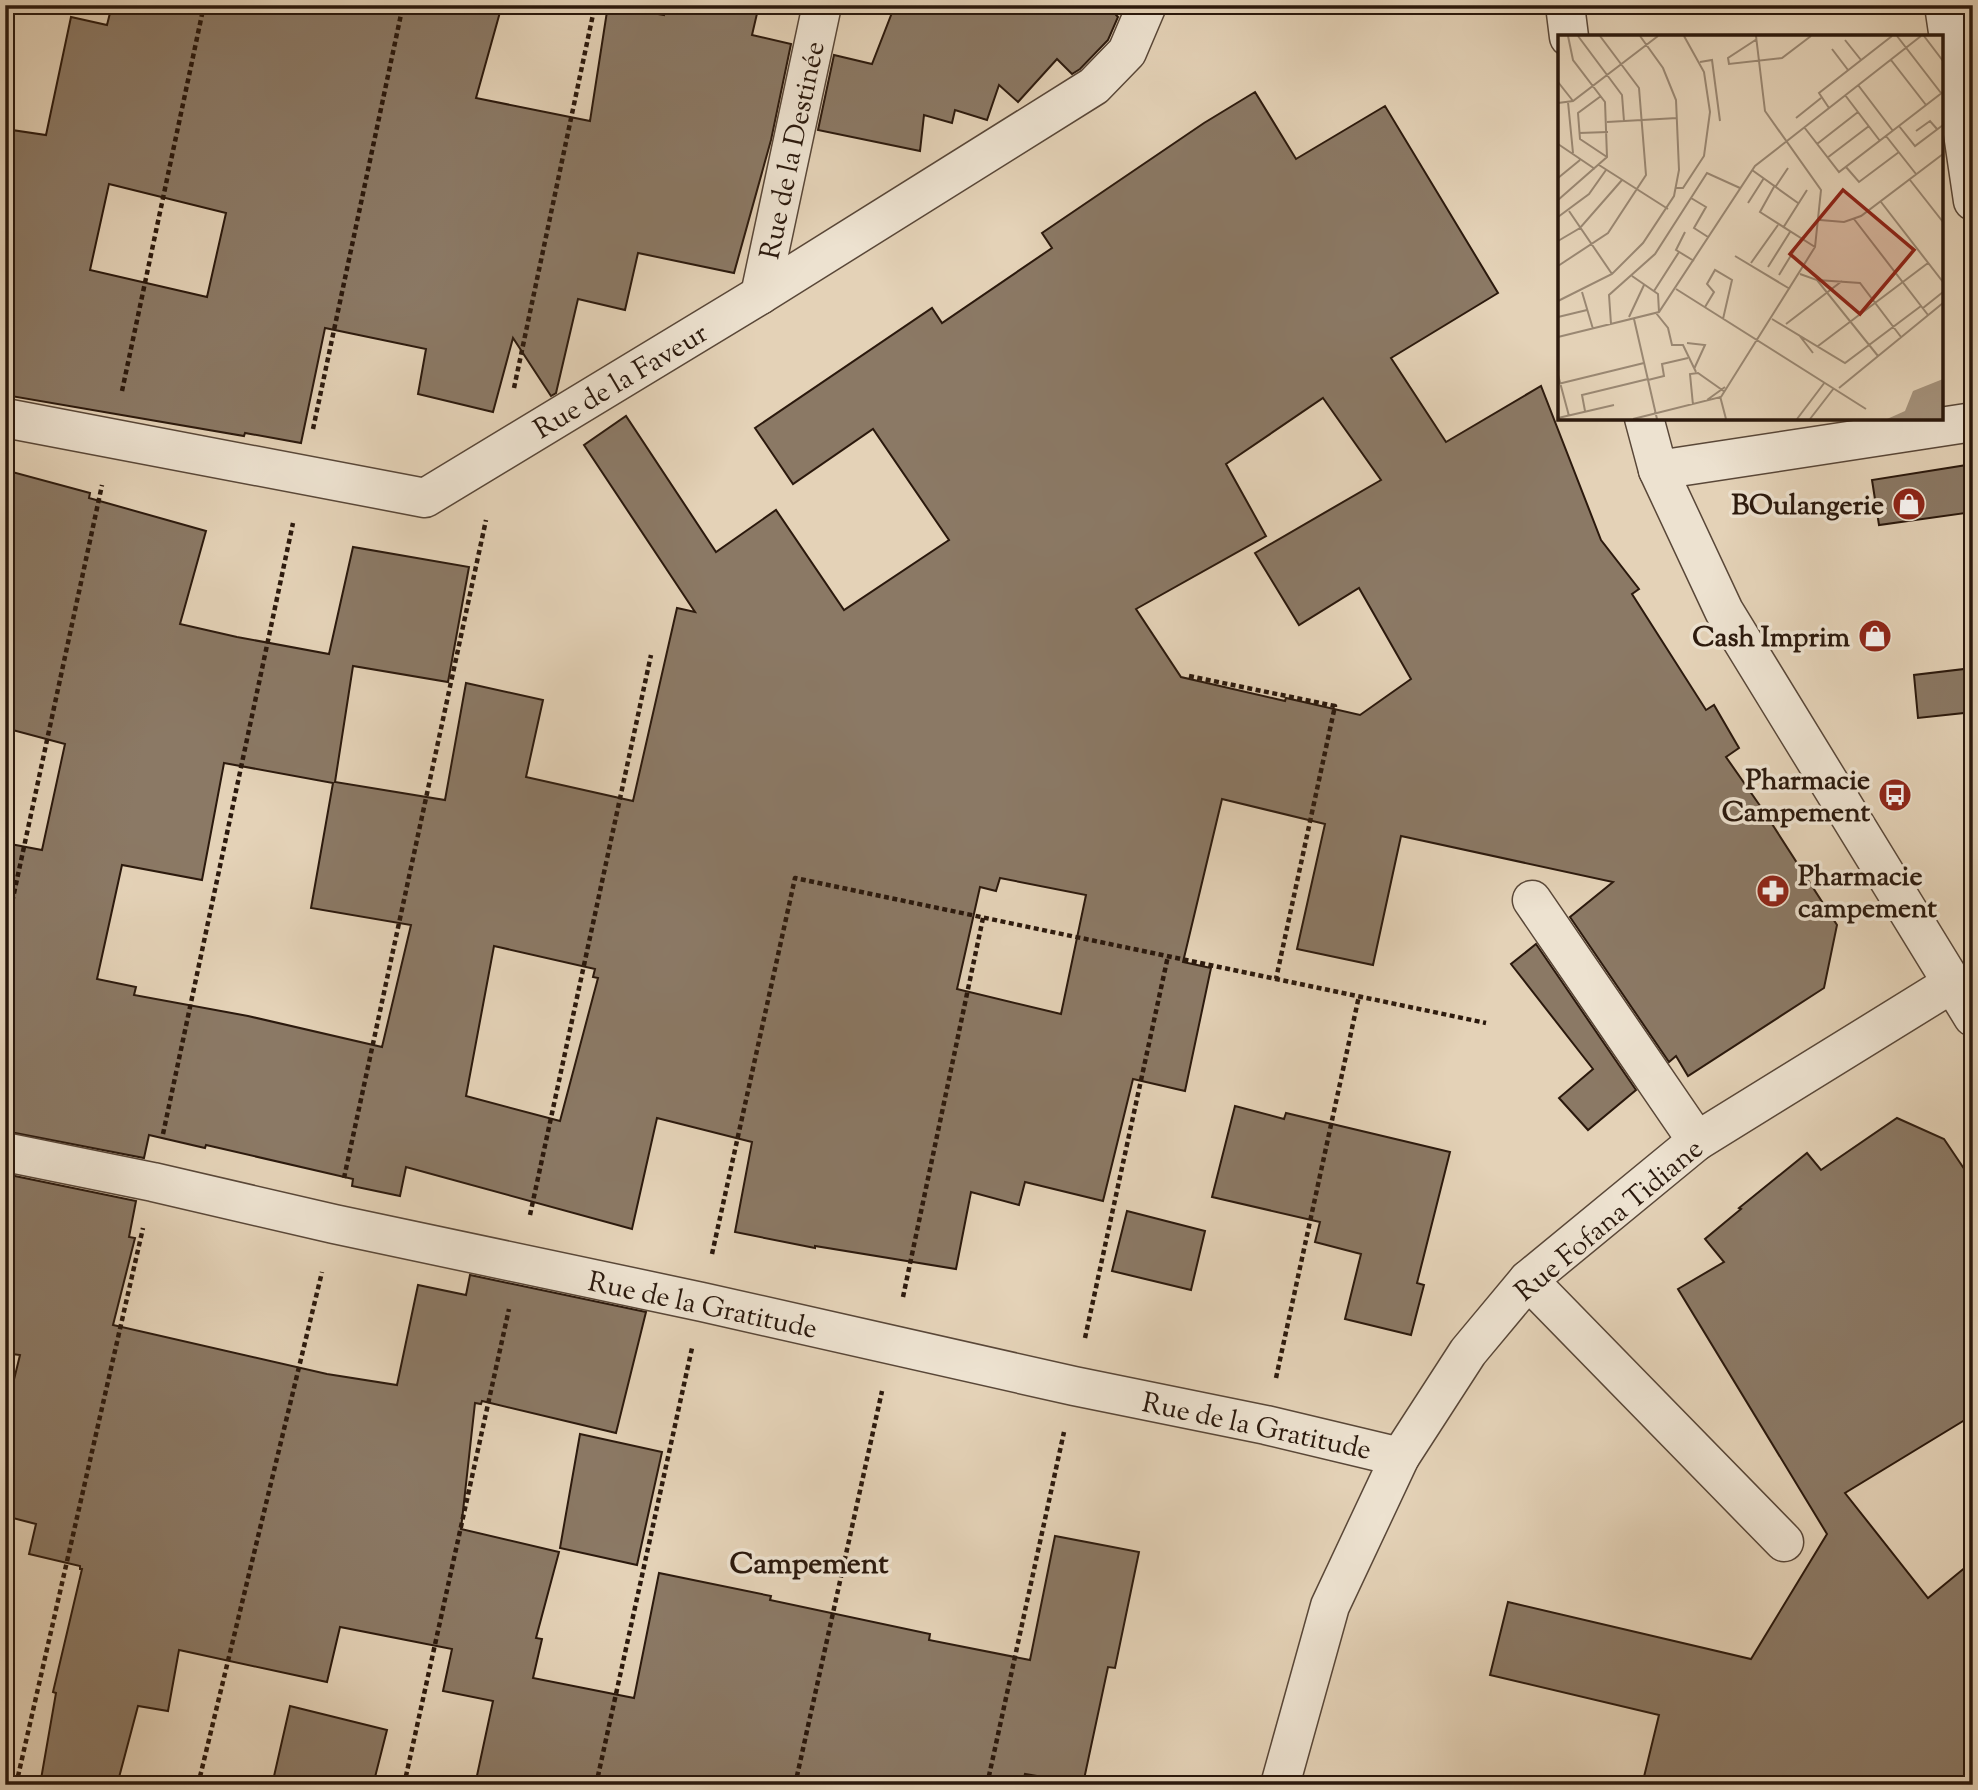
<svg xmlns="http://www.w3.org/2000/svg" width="1978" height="1790" viewBox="0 0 1978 1790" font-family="'Sorts Mill Goudy',serif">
	<rect width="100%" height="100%" fill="#e4d2b7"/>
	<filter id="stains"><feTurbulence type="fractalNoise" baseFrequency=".00286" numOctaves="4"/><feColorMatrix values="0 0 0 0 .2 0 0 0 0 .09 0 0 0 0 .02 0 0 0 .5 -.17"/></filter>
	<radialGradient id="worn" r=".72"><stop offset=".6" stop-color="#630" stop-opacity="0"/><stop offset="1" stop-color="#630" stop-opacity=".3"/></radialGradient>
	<g fill="#8b7965" stroke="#2b190d" stroke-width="2" fill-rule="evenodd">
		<path d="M112 5H502L476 98 590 121 608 5 664 15 666 5H759L752 35 791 44 771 140 734 273 638 253 625 310 578 299 556 393 551 396 513 338 493 412 418 394 426 349 325 328 301 443 245 433 244 436 5 395V129L46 135 71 17 107 25ZM109 184 226 213 207 297 90 270Z"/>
		<polygon points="895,5 1107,5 1118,17 1108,40 1080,69 1072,74 1057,59 1018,102 999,85 987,120 955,110 952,123 924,115 920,151 818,130 834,55 872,64"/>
		<path d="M1255 92 1296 159 1385 106 1498 293 1391 358 1446 442 1541 386 1601 540 1639 589 1632 594 1706 710 1714 705 1739 748 1726 757 1763 810 1837 925 1824 988 1688 1076 1676 1056 1669 1062 1570 917 1613 882 1401 836 1373 965 1297 949 1325 824 1222 799 1183 962 1211 968 1185 1091 1133 1079 1103 1201 1025 1182 1019 1205 971 1192 956 1269 815 1246V1248L735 1232 752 1142 657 1118 632 1229 406 1167 400 1196 352 1186 353 1179 206 1145 205 1148 149 1135 144 1158 5 1131V843L42 850 65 744 5 728V470L90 493 89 498 206 531 180 624 237 637 329 654 353 547 469 567 448 682 353 666 335 782 445 800 466 683 543 700 526 777 633 801 677 608 695 612 584 445 626 416 716 552 776 510 844 610 949 540 873 429 793 484 755 428 932 308 942 323 1052 248 1042 233 1204 123ZM1323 398 1381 480 1255 553 1299 625 1359 588 1411 679 1360 715 1286 698 1285 701 1181 677 1136 609 1266 536 1226 464ZM224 763 333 783 311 908 411 925 382 1047 248 1016 134 995 136 987 97 979 122 865 202 880ZM1000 878 1086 895 1061 1014 957 989 980 887 996 891ZM494 946 595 969 593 977 598 978 560 1121 466 1096Z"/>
		<polygon points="1973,464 1973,512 1879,525 1872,480"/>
		<polygon points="1973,668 1973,712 1918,718 1914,675"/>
		<polygon points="1536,944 1636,1090 1588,1130 1559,1098 1593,1069 1511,964"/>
		<polygon points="1235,1106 1284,1119 1286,1113 1450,1152 1417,1283 1424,1285 1411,1335 1345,1319 1361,1254 1315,1242 1320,1222 1212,1197"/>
		<polygon points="1897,1118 1944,1139 1973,1182 1973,1415 1845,1493 1928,1598 1973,1561 1973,1785 1642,1785 1659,1715 1490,1675 1508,1602 1751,1659 1827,1534 1678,1289 1724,1262 1705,1239 1741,1209 1739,1208 1807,1153 1821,1170"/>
		<polygon points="5,1174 136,1201 129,1237 135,1238 113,1325 327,1374 397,1385 418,1285 466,1295 470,1275 646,1312 616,1433 482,1401 481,1404 475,1403 461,1529 559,1552 536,1638 542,1639 533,1678 634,1698 659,1573 771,1596 770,1600 930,1634 929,1640 1030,1660 1055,1536 1139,1552 1115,1668 1108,1667 1083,1784 1025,1774 1022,1785 475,1785 493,1701 443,1691 452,1649 340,1627 327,1682 179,1650 168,1711 138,1706 117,1785 40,1785 56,1693 53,1692 82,1569 80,1569 80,1566 29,1554 36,1524 5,1516 5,1416 20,1355 5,1353"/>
		<polygon points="1127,1211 1205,1231 1191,1290 1112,1271"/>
		<polygon points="580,1434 662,1452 637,1565 560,1548"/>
		<polygon points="290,1706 387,1730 373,1785 272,1785"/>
	</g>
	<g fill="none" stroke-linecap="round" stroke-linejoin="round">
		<defs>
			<g id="minor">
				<polyline points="1565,5 1569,37"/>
				<polyline points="1944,5 1973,201"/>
				<polyline points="760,295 822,5"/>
				<polyline points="5,418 425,498 760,295 1094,86 1127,52 1147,5"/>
				<polyline points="1644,418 1658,470 1724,611 1973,1017"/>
				<polyline points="1658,470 1973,422"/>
				<polyline points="1532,900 1697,1141"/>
				<polyline points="5,1152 153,1182 334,1224 702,1302 1074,1386 1266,1425 1400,1457"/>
				<polyline points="1528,1280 1784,1542"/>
				<polyline points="1280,1785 1330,1606 1400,1457 1468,1352 1528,1280 1697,1141 1951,984"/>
			</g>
		</defs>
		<use href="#minor" stroke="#594738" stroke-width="41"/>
		<g stroke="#2b190d" stroke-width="4.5" stroke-dasharray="5 3.5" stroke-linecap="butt">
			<polyline points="514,388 595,5"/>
			<polyline points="122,391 204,5"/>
			<polyline points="313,429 403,5"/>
			<polyline points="1189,676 1335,706 1276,979"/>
			<polyline points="5,935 102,485"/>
			<polyline points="163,1134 293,523"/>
			<polyline points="344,1178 486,520"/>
			<polyline points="530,1215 651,655"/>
			<polyline points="712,1254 795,878 1486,1023"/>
			<polyline points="903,1297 983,918"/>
			<polyline points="1085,1338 1168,956"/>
			<polyline points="1276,1378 1359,996"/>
			<polyline points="16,1785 143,1228"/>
			<polyline points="198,1785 322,1272"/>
			<polyline points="404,1785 509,1309"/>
			<polyline points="596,1785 692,1348"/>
			<polyline points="795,1785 882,1391"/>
			<polyline points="987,1785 1064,1432"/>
		</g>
		<use href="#minor" stroke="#ede2d0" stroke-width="38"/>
	</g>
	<defs>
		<symbol id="shop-disc" viewBox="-11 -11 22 22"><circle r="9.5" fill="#8f2418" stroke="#ede2d0"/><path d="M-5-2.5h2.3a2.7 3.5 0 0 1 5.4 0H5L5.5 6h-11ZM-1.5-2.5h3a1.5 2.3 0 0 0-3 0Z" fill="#fff"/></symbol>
		<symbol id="bus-disc" viewBox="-11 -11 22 22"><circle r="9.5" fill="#8f2418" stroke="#ede2d0"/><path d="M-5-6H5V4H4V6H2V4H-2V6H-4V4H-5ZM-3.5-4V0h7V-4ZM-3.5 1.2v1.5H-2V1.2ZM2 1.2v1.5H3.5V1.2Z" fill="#fff"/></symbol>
		<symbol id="pharmacy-disc" viewBox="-11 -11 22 22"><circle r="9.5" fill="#8f2418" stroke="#ede2d0"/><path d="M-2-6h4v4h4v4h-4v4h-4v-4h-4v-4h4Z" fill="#fff"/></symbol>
	</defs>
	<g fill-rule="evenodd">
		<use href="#shop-disc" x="1890" y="485" width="38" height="38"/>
		<use href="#shop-disc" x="1856" y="617" width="38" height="38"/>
		<use href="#bus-disc" x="1876" y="776" width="38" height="38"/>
		<use href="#pharmacy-disc" x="1754" y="872" width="38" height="38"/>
	</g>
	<g text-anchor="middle" stroke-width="7" stroke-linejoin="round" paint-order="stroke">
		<g font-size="28" fill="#2b190d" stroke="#ede2d0">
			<text transform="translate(791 150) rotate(-78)" y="10">Rue de la Destinée</text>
			<text transform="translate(620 380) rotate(-31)" y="10">Rue de la Faveur</text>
			<text transform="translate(1608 1219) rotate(-40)" y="10">Rue Fofana Tidiane</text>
			<text transform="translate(703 1304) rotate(12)" y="10">Rue de la Gratitude</text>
			<text transform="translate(1257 1425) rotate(12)" y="10">Rue de la Gratitude</text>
		</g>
		<g font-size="28" font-weight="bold" fill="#2b190d" stroke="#ede2d0" text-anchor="end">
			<text x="1884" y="514">BOulangerie</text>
			<text x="1850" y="646">Cash Imprim</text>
			<text x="1870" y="789">Pharmacie<tspan x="1870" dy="32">Campement</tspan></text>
			<text x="1798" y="885" text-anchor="start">Pharmacie<tspan x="1798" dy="32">campement</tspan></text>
		</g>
		<g font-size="30" font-weight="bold" fill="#2b190d" stroke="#ede2d0">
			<text x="809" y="1573">Campement</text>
		</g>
	</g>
	<g transform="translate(1558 35)">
		<rect width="385" height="385" fill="#e4d2b7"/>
		<path d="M385 344V384H329L347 376 355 356Z" fill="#a5937d"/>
		<path fill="none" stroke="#9a8873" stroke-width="2" d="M20 1 64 60 66 86M339 1 383 58M366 1 385 26M199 4 170 23 171 29 224 23 253 1M287 5 303 25M274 14 290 35M333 25 368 70M142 27 154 25 162 86M0 47 15 66M300 50 335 96M287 60 322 106M43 61 20 78 22 104 49 122M10 67 15 118M0 68 15 66 100 1M271 73 261 58 334 1M238 83 263 63M49 87 119 83M341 91 357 111 385 90M246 92 281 137 385 57M358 96 372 86 379 94M21 98 50 97M328 101 358 139M0 109 37 134M259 109 300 77M269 123 311 91M41 130 110 174M288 132 301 147 341 117M194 135 240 168M0 143 22 125M352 145 385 187M217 150 202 177 257 212M218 151 230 133M118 153H125L146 121 152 77 146 37 126 1M133 163 148 172 136 193 150 202M0 165 49 122 47 67 15 25 10 1M323 167 385 247M190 168 206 143M11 176 54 239M0 182 31 159 48 135M296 184 370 280M262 185 286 187 303 181 385 119M225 193 249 155M127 197 118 215 136 226M0 206 22 193 64 145M177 221 232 254M193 228 220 190M0 231 50 198 88 140 81 53 42 1M210 232 232 197M242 239 259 245 320 321M221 240 243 204M74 241 100 259 101 277M259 245 302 248 343 302M118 254 308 374M96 256 121 217M24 257 35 294M0 266 54 239 85 208 116 161 121 135 118 65 105 33 82 1M147 272 156 257 149 249 157 235 174 245 165 284M365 273 385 257M98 278 110 293 114 310H125L138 337M0 282 29 275M71 282 86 250M76 284 99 384M214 284 287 328 363 271M53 289 51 260 97 219 149 138 182 153M228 289 284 246M241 300 255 318M0 302 101 277 197 131 363 1M129 308 147 310 136 334M260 311 370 228M0 340 11 381M90 345 106 341 104 329 130 323M0 349 86 328M281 353 385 268M162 361 168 384M149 365 167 352M135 370 132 339 140 338 167 357M27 376 24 360 90 344M0 383 56 370M75 384 163 362 257 212 263 155 207 76 198 1M239 384 267 347M252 384 276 353"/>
		<path fill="#8f2418" fill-opacity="0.15" stroke="#8f2418" stroke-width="3.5" d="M285 155 356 215 302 279 232 219Z"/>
		<rect width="385" height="385" fill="none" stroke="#2b190d" stroke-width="3.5"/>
	</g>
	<rect width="1978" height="1790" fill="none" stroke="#e4d2b7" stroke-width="28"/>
	<rect x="7" y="7" width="1964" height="1776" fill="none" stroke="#2b190d" stroke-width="3.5"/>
	<rect x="14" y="14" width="1950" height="1762" fill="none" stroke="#2b190d" stroke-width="2"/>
	<rect width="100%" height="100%" filter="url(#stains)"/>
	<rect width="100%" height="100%" fill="url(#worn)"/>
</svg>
